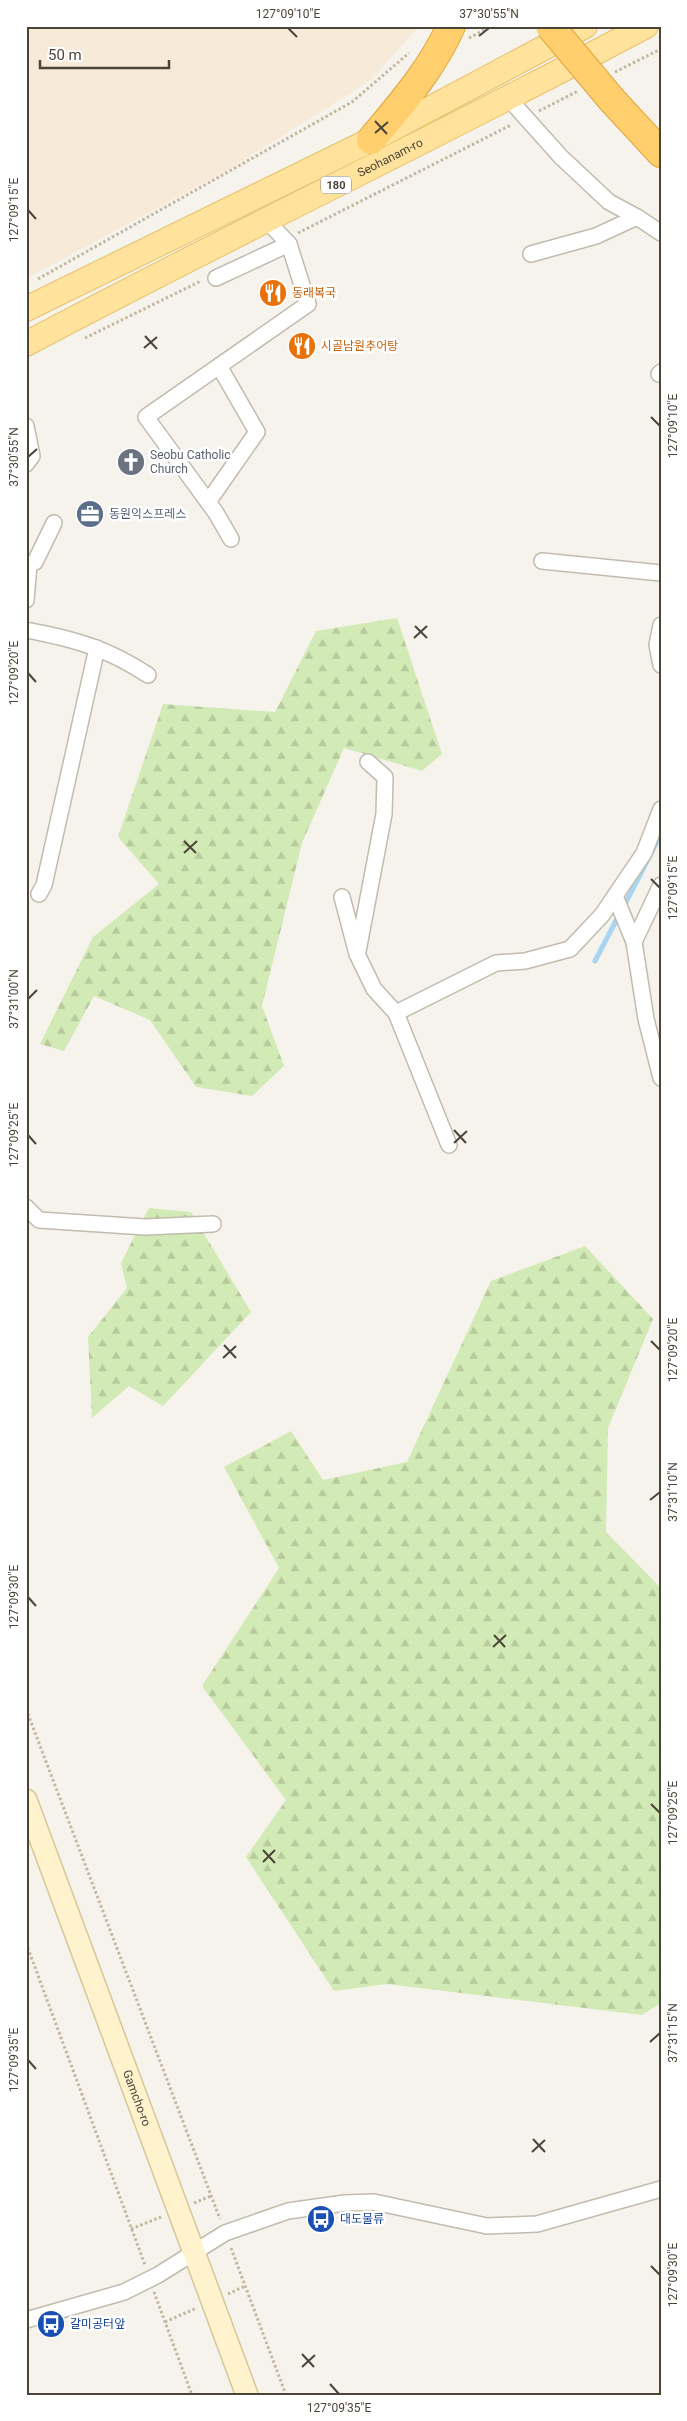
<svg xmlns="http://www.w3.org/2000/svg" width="687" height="2421" viewBox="0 0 687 2421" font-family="Roboto,'Noto Sans KR',sans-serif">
	<defs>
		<pattern id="forest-firs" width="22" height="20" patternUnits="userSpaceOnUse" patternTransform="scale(1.25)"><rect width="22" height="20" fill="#d2eab5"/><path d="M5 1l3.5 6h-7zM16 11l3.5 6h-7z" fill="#b6ca9c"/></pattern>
	</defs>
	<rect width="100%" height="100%" fill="#f6f3ec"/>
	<polygon fill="#f7ead8" points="26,26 419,26 371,80 231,168 26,279"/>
	<g fill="url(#forest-firs)">
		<polygon points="397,618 442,754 422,771 344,748 302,843 262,1006 284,1066 252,1096 196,1087 150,1020 94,996 64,1051 40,1044 93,937 159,884 118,837 163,704 275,712 316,631"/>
		<polygon points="149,1208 191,1212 251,1312 163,1406 129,1386 92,1418 88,1337 127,1288 121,1263"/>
		<polygon points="585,1246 653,1319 608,1428 606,1532 661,1588 661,2003 642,2015 387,1984 334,1991 246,1857 286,1800 202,1686 279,1568 224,1467 291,1431 323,1480 407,1462 491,1281"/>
	</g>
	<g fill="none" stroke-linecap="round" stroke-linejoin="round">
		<g stroke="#a9d4f2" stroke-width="5">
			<polyline points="623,908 661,834"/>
			<polyline points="595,961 619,915"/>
		</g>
		<defs>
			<g id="minor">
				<polyline points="509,99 561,157 609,202 637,217 661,233"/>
				<polyline points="531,254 596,236 637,217"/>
				<polyline points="216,278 289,244"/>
				<polyline points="659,374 661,372"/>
				<polyline points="26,426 32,456 26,464"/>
				<polyline points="208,502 257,432 219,366"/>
				<polyline points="231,539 216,513 146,417 308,304 289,244 266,220"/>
				<polyline points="542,561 661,573"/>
				<polyline points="26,566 35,562 54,523"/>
				<polyline points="26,600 29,565"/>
				<polyline points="661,625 657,645 661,665"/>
				<path d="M26 630C74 639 107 648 148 675"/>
				<polyline points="39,894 44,885 97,648"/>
				<polyline points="615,896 634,942 646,1019 661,1078"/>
				<polyline points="342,897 357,954 374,989 396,1013 449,1145"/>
				<polyline points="634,942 661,885"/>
				<polyline points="358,951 384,814 385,777 368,762"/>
				<polyline points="396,1013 496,963 525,961 570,949 602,915 644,853 661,809"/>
				<polyline points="26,1207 39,1220 145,1227 213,1224"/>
				<polyline points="26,2320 124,2292 158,2275 225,2233 288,2211 345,2203 374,2202 487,2226 537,2224 661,2189"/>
			</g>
			<g id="secondary">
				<path id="s1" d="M26 1800 247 2395"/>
			</g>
			<g id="primary">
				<polyline points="26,309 371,140 585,26"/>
				<path id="s2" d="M26 344C231 235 441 135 646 26"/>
			</g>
			<g id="motorway">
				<polyline points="612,100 661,153"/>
				<path d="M371 140C401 104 432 69 451 26"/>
			</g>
		</defs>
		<use href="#minor" stroke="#c2bbae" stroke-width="18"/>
		<use href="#secondary" stroke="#d6c79b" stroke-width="24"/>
		<use href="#primary" stroke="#e6c16a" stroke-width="26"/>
		<use href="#motorway" stroke="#e0a43c" stroke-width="30"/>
		<g stroke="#c4b79f" stroke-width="3" stroke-dasharray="2.5 2.5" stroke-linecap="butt">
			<polyline points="469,38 492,26"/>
			<polyline points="615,72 661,49"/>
			<polyline points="539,111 578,91"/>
			<polyline points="298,233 511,125"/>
			<polyline points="38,279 352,102 409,53"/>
			<polyline points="85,338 201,281"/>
			<polyline points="26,1709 220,2219"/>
			<polyline points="26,1943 145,2265"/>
			<polyline points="194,2203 211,2196"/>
			<polyline points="131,2229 161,2217"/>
			<polyline points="231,2248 286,2395"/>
			<polyline points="154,2292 192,2395"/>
			<polyline points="228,2294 245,2286"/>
			<polyline points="165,2322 197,2308"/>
		</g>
		<use href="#minor" stroke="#fff" stroke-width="15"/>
		<use href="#secondary" stroke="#fff3cd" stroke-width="21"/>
		<use href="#primary" stroke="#ffe39c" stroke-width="24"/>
		<use href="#motorway" stroke="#ffcf6e" stroke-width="28"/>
		<defs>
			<polyline id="motorway-bridge" points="550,26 612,100"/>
		</defs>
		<use href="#motorway-bridge" stroke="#e0a43c" stroke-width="30" stroke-linecap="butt"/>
		<use href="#motorway-bridge" stroke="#ffcf6e" stroke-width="28"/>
	</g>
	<path fill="none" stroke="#4b4439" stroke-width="2" d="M288 28 297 37M479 36 489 28M375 121 387 134M375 133 388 122M28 210 36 219M145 336 157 349M144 348 157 337M651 417 660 426M28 457 37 449M415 626 427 638M414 638 427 626M28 673 36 682M184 841 196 853M184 853 197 841M651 879 660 888M28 999 37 990M454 1130 466 1143M28 1135 36 1144M454 1143 467 1131M651 1341 660 1350M224 1345 236 1358M223 1358 236 1346M650 1500 660 1492M28 1597 36 1606M494 1635 505 1647M493 1647 506 1635M651 1804 660 1813M263 1850 275 1863M263 1862 275 1850M650 2042 660 2033M28 2060 36 2069M533 2139 545 2152M532 2152 545 2140M651 2266 660 2275M302 2354 314 2367M302 2367 315 2355M330 2384 339 2394"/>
	<defs>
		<symbol id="restaurant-disc" viewBox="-11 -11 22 22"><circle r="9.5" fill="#e8710a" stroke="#fff"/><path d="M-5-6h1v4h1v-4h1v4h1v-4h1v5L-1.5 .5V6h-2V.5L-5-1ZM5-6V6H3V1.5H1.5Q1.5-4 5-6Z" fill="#fff"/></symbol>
		<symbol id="church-disc" viewBox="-11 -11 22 22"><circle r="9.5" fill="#6b7280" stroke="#fff"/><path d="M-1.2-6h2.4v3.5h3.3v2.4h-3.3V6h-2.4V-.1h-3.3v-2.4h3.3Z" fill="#fff"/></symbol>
		<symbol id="office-disc" viewBox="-11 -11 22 22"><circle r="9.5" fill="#5c6f8a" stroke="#fff"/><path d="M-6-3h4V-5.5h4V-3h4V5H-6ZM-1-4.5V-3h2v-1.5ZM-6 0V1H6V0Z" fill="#fff"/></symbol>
		<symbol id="bus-disc" viewBox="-11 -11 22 22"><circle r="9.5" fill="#1a4fb4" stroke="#fff"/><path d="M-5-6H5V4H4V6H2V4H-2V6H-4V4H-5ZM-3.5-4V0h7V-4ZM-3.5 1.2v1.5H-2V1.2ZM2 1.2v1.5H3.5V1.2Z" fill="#fff"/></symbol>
	</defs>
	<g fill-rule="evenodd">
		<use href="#restaurant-disc" x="257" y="277" width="32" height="32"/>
		<use href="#restaurant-disc" x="286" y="330" width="32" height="32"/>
		<use href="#church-disc" x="115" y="446" width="32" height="32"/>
		<use href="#office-disc" x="74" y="498" width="32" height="32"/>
		<use href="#bus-disc" x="305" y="2203" width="32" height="32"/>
		<use href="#bus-disc" x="35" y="2308" width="32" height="32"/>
	</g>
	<g text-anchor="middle" stroke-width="5" stroke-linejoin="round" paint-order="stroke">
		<rect fill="#fff" stroke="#817c74" stroke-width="1" x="321" y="176.5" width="30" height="17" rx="4"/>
		<g font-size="11" font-weight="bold" fill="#4b4439">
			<text x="336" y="189">180</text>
		</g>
		<g font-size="12" fill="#4b4439" stroke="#fff">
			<text dy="4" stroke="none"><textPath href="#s2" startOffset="409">Seohanam-ro</textPath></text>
			<text dy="4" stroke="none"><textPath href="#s1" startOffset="318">Gamcho-ro</textPath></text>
		</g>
		<g font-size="12" fill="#c56008" stroke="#fff" text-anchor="start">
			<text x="292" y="297">동래복국</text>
			<text x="321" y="350">시골남원추어탕</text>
		</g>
		<g font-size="12" fill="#5b616d" stroke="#fff" text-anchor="start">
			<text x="150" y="459">Seobu Catholic<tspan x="150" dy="14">Church</tspan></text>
		</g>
		<g font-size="12" fill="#4e5e75" stroke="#fff" text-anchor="start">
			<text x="109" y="518">동원익스프레스</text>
		</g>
		<g font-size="12" fill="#164399" stroke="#fff" text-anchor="start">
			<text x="340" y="2223">대도물류</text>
			<text x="70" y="2328">갈미공터앞</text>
		</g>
	</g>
	<rect width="687" height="2421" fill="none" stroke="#ffffff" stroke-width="55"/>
	<path d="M40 60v8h129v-8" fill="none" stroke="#4b4439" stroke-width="2.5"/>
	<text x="48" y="60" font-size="15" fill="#4b4439" stroke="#ffffff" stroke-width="4" paint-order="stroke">50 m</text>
	<rect x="28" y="28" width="632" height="2366" fill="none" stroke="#4b4439" stroke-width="2"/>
	<g font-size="12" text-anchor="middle" fill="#4b4439">
		<text x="288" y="18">127°09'10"E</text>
		<text x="489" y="18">37°30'55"N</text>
		<text transform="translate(14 210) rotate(-90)" y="4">127°09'15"E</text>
		<text transform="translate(673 426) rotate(-90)" y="4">127°09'10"E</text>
		<text transform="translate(14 457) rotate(-90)" y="4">37°30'55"N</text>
		<text transform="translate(14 673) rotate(-90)" y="4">127°09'20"E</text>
		<text transform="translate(673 888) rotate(-90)" y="4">127°09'15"E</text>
		<text transform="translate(14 999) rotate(-90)" y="4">37°31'00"N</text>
		<text transform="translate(14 1135) rotate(-90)" y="4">127°09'25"E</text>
		<text transform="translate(673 1350) rotate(-90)" y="4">127°09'20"E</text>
		<text transform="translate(673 1492) rotate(-90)" y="4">37°31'10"N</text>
		<text transform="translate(14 1597) rotate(-90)" y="4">127°09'30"E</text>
		<text transform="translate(673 1813) rotate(-90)" y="4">127°09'25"E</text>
		<text transform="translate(673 2033) rotate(-90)" y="4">37°31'15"N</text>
		<text transform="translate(14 2060) rotate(-90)" y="4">127°09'35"E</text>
		<text transform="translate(673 2275) rotate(-90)" y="4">127°09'30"E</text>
		<text x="339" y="2412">127°09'35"E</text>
	</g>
</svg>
